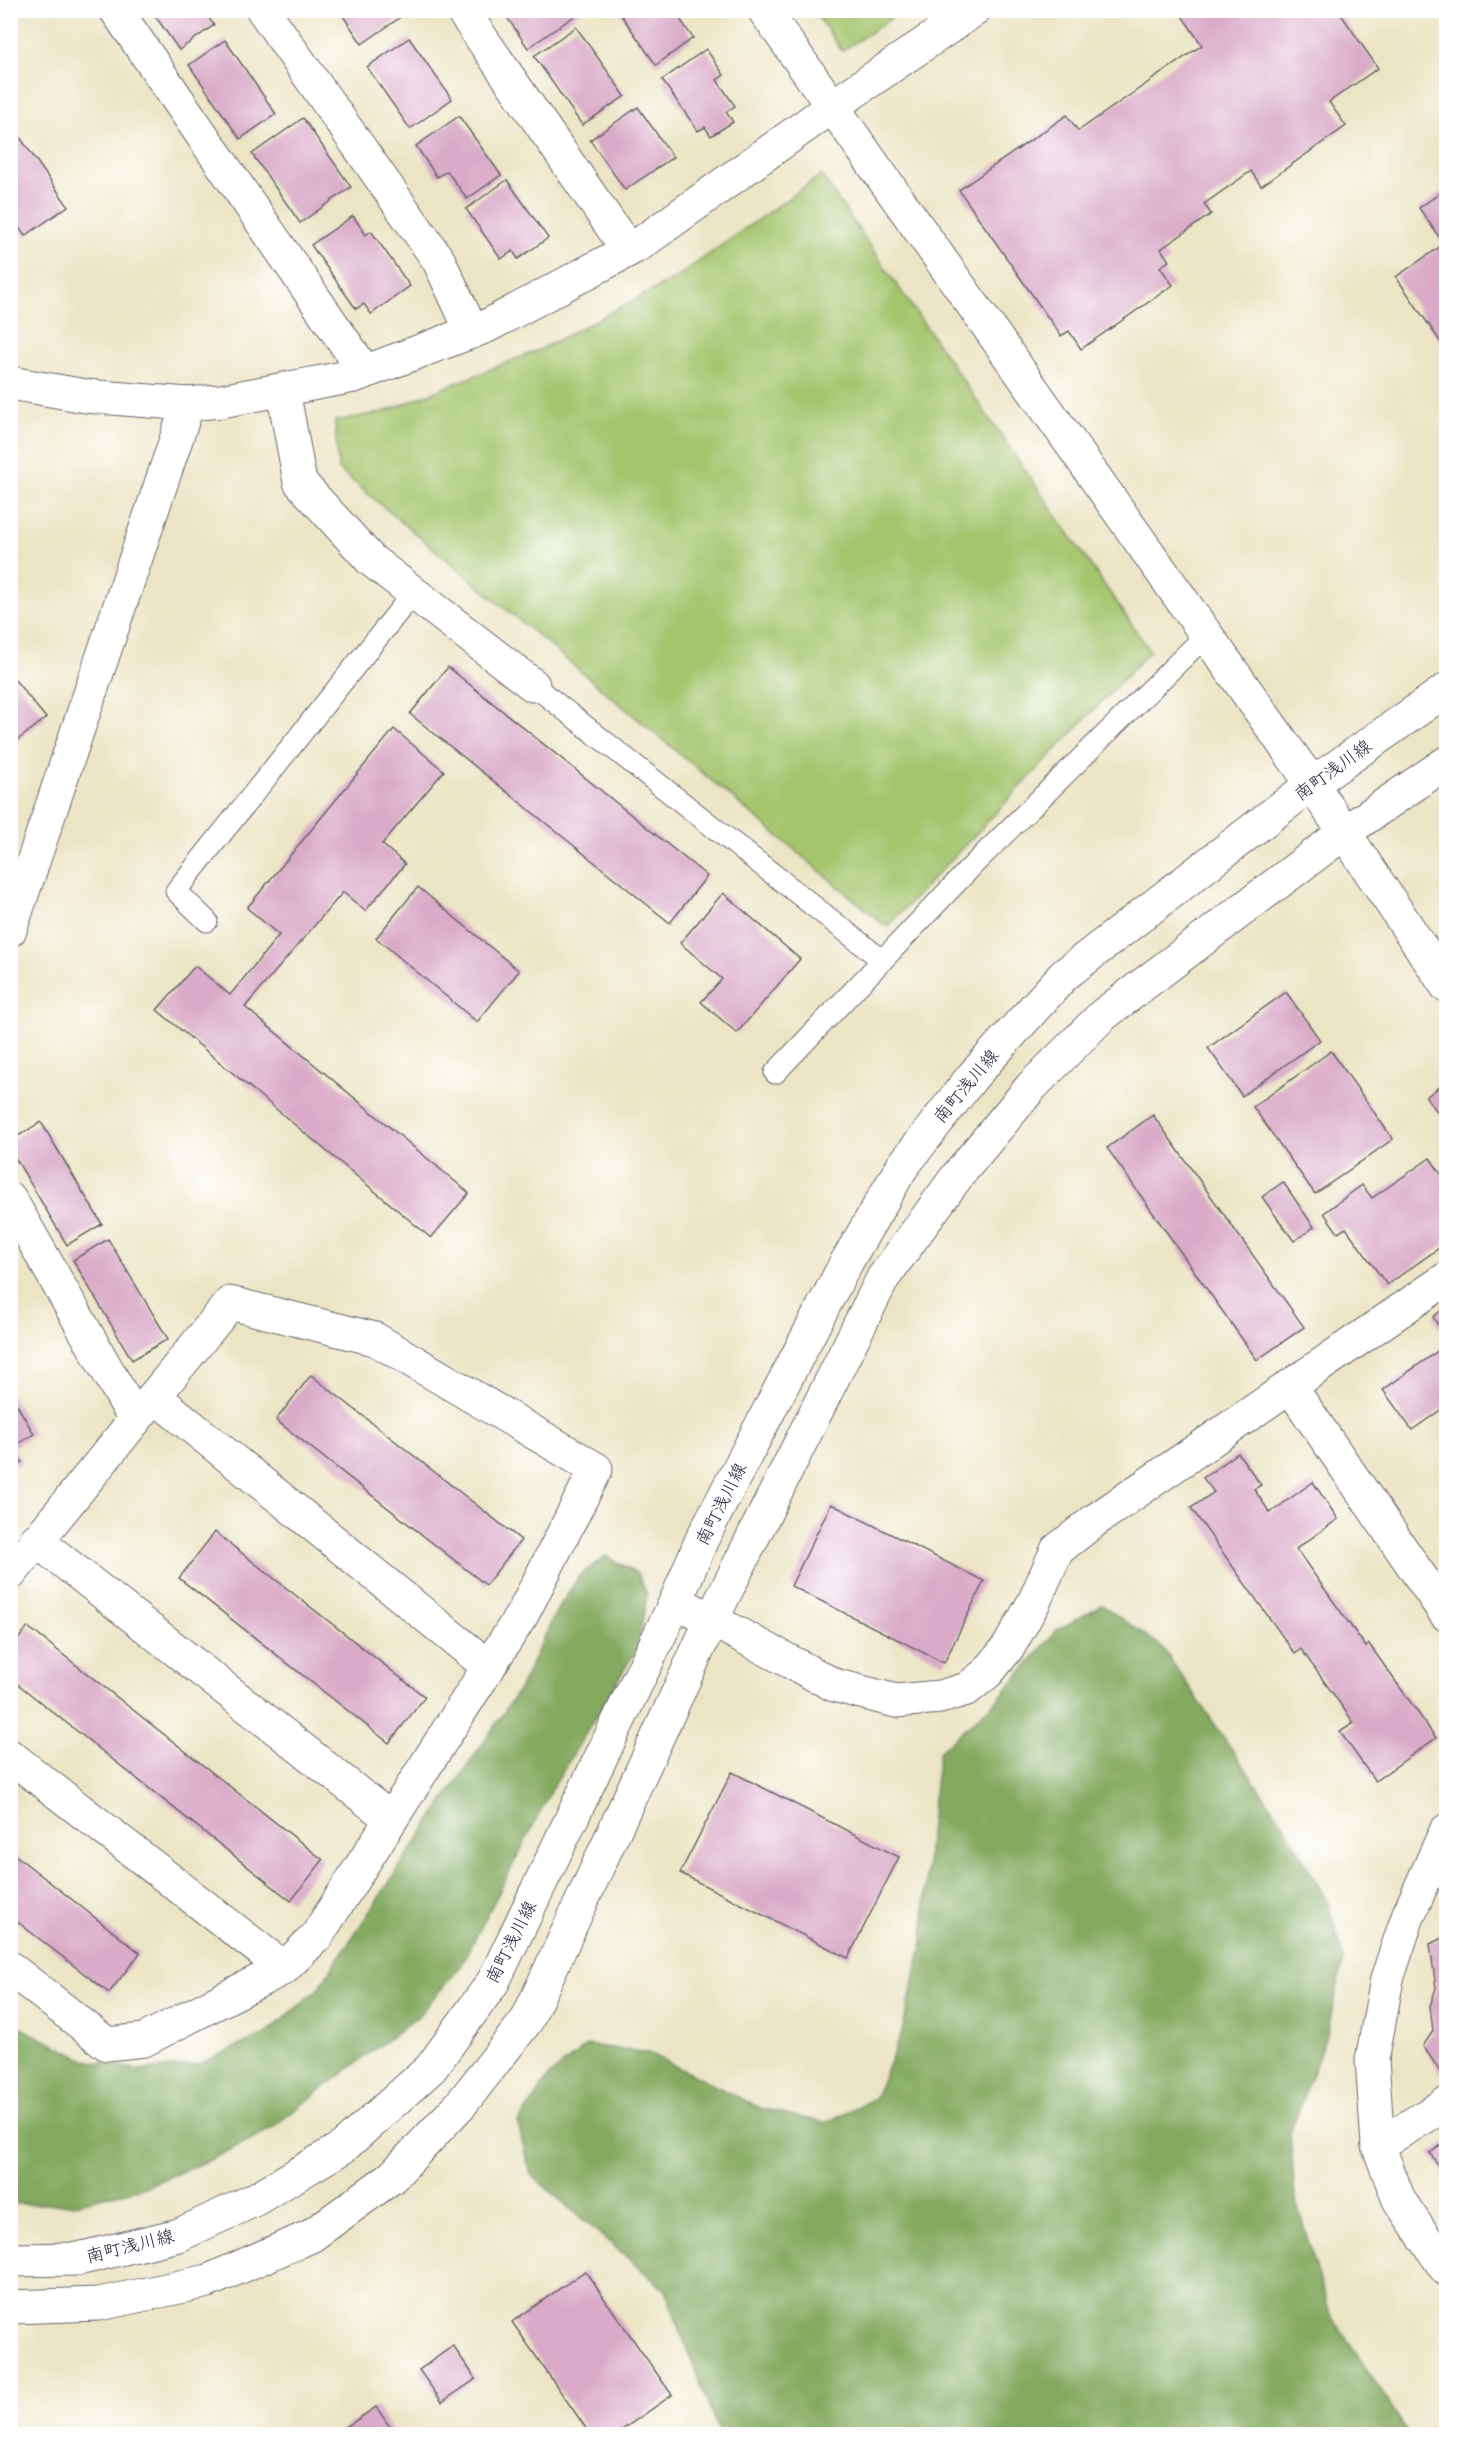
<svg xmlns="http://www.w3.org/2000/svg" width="1457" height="2445" viewBox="0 0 1457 2445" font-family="Sriracha,'Klee One',sans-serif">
	<rect width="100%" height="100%" fill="#fff"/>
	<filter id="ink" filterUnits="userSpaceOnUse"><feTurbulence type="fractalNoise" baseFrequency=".0167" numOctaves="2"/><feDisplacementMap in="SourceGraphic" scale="12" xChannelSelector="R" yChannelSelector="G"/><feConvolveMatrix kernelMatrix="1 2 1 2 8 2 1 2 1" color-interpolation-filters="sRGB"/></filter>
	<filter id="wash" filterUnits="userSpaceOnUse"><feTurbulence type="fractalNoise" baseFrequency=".008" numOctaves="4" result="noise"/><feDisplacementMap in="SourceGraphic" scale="24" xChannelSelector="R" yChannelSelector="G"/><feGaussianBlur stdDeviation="1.35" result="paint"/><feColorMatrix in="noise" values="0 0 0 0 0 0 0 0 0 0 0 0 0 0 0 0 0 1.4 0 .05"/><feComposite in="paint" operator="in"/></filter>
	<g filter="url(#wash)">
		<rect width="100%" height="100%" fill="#ece5c5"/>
		<g fill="#a5c56d" stroke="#647454" stroke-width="1.5">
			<polygon points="814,11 902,11 842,51"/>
			<polygon points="821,175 1150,651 887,927 338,469 335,421 384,412 541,349 674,279"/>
		</g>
		<g fill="#84aa60" stroke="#53664e" stroke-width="1.5">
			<polygon points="606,1556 637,1573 647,1594 638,1647 552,1789 461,1966 417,2017 267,2131 208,2161 139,2189 73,2204 11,2204 10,2020 21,2028 85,2060 141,2070 197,2065 267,2033 317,1990 520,1688 557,1610 580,1575"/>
			<polygon points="1102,1605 1161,1646 1284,1825 1327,1901 1344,1958 1327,2033 1290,2133 1295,2198 1330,2313 1409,2434 723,2434 715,2423 665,2290 530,2174 518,2123 550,2075 588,2045 649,2053 760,2108 825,2123 875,2098 902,2032 923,1941 929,1833 939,1752 999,1698 1057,1630"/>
		</g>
		<g id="blocks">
			<g fill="#daaac8">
				<polygon points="151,10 203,10 214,25 179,50"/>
				<polygon points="339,10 403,10 405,14 362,44"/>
				<polygon points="502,10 583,10 528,48"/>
				<polygon points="621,10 674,10 693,38 656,65 619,12"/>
				<polygon points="1178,10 1338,10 1378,68 1329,102 1346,126 1261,186 1251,171 1204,204 1211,214 1161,249 1169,261 1160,267 1173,285 1081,349 1069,331 1061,336 959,190 1067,115 1078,131 1202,45"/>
				<polygon points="576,27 625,96 582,125 534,56"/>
				<polygon points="409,38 452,99 410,129 367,67"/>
				<polygon points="225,40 276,114 240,139 189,65"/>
				<polygon points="706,49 724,75 717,80 735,106 726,112 733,122 711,136 705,127 698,131 662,80"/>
				<polygon points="638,107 673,157 625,190 590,140"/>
				<polygon points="459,116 501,175 467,199 447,171 437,177 416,146"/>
				<polygon points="303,118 351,187 300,223 252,154"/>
				<polygon points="10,123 68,206 25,236 10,215"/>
				<polygon points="507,180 548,238 518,259 513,251 501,259 466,209"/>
				<polygon points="1446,189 1446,350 1396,277 1444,244 1419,208"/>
				<polygon points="353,216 366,235 371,231 410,286 371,314 364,304 356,309 311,245"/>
				<polygon points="448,667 707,876 670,923 410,714"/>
				<polygon points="10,674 46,718 10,746"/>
				<polygon points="394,729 444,771 382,844 405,864 365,911 343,892 245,1007 469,1193 431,1238 157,1010 195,966 230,995 279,935 247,908"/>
				<polygon points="418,887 519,971 477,1022 376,938"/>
				<polygon points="723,893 800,959 737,1033 701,1002 722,979 680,943"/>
				<polygon points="1286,992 1320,1040 1242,1096 1208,1048"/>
				<polygon points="1331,1051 1393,1139 1315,1194 1253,1107"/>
				<polygon points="1445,1083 1446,1107 1438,1113 1426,1097"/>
				<polygon points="1153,1115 1304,1327 1257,1360 1107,1148"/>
				<polygon points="41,1122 102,1224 67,1245 10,1149 10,1141"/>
				<polygon points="1430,1158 1446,1181 1446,1243 1387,1285 1346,1228 1338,1233 1324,1213 1362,1185 1372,1198"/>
				<polygon points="1283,1182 1314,1227 1294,1241 1262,1197"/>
				<polygon points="108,1239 168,1339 132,1360 73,1260"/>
				<polygon points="1446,1307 1446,1337 1433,1317"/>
				<polygon points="1445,1346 1446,1406 1412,1430 1383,1390"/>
				<polygon points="311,1375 521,1540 486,1585 276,1420"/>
				<polygon points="10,1393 34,1434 13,1447 22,1462 10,1468"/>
				<polygon points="1238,1453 1261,1485 1254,1489 1270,1513 1313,1482 1338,1519 1296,1549 1366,1647 1369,1644 1436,1738 1375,1781 1340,1732 1354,1723 1301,1649 1295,1654 1191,1508 1214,1492 1203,1478"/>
				<polygon points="831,1504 984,1581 944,1663 791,1586"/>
				<polygon points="215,1532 425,1697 389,1743 179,1578"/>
				<polygon points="28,1627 323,1860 291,1901 10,1678 10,1649"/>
				<polygon points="732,1772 899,1857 848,1958 680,1873"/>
				<polygon points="10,1851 140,1953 109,1993 10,1916"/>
				<polygon points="1446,1936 1446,2080 1423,2046 1433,2031 1430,2006 1436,1988 1430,1944"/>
				<polygon points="1446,2142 1446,2177 1430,2153"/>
				<polygon points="585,2271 672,2395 616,2434 590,2434 512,2322"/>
				<polygon points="453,2346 476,2379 442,2402 419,2370"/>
				<polygon points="376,2407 395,2434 335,2434"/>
			</g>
		</g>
	</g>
	<g filter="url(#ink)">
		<use href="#blocks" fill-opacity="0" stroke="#69666b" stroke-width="1.5"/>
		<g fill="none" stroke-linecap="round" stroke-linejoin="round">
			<defs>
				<g id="service">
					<polyline points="533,685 882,960"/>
					<polyline points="207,921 176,891 414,592"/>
					<polyline points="775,1073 976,862 1205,636"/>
				</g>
				<g id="minor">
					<polyline points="116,10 365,372"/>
					<polyline points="263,10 439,261 472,332"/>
					<polyline points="462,10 628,250"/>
					<polyline points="283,390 300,482 371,560 533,685"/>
					<polyline points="10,930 188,404"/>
					<polyline points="10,1199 135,1419"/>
					<polyline points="1290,1386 1446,1614"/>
					<polyline points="154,1396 489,1667"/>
					<polyline points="36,1540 391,1819"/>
					<polyline points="10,1574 230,1303 375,1339 596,1469 523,1613 316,1937 284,1968 144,2040 107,2044 10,1968"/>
					<polyline points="676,1601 834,1685 896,1701 940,1697 967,1689 988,1672 1009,1646 1034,1602 1057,1550 1094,1521 1446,1279"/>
					<polyline points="10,1756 284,1968"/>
					<polyline points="1446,1831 1408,1916 1387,1979 1372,2060 1378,2145 1399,2200 1446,2269"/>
					<polyline points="1378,2145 1446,2104"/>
				</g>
				<g id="tertiary">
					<polyline points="764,10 1312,784 1446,985"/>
					<polyline points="10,383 86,396 188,404 221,401 354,376 487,326 640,244 830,108 974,10"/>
					<polyline points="10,2260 78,2259 179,2235 254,2200 343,2147 431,2068 493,1982 676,1601 702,1539 846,1263 902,1167 972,1077 1064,975 1312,784 1446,690"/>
					<polyline points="10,2307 99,2304 208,2281 311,2236 392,2177 461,2104 527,2020 711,1621 883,1278 958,1175 1032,1086 1103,1015 1345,832 1446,763"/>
				</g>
			</defs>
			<use href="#service" stroke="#69666b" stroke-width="23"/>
			<use href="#minor" stroke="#69666b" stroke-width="35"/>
			<use href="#tertiary" stroke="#69666b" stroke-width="35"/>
			<use href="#service" stroke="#fff" stroke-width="21"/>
			<use href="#minor" stroke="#fff" stroke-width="33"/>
			<use href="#tertiary" stroke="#fff" stroke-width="33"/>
		</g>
	</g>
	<g text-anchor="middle" stroke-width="5" stroke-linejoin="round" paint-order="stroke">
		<g font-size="18" fill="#22223b" stroke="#fff">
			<text transform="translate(1333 770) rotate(-36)" y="6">南町浅川線</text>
			<text transform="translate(966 1086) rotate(-50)" y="6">南町浅川線</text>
			<text transform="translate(721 1504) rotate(-63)" y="6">南町浅川線</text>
			<text transform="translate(511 1942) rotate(-63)" y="6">南町浅川線</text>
			<text transform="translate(130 2246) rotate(-14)" y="6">南町浅川線</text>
		</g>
	</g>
	<rect width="1457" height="2445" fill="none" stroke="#fff" stroke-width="36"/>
</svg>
